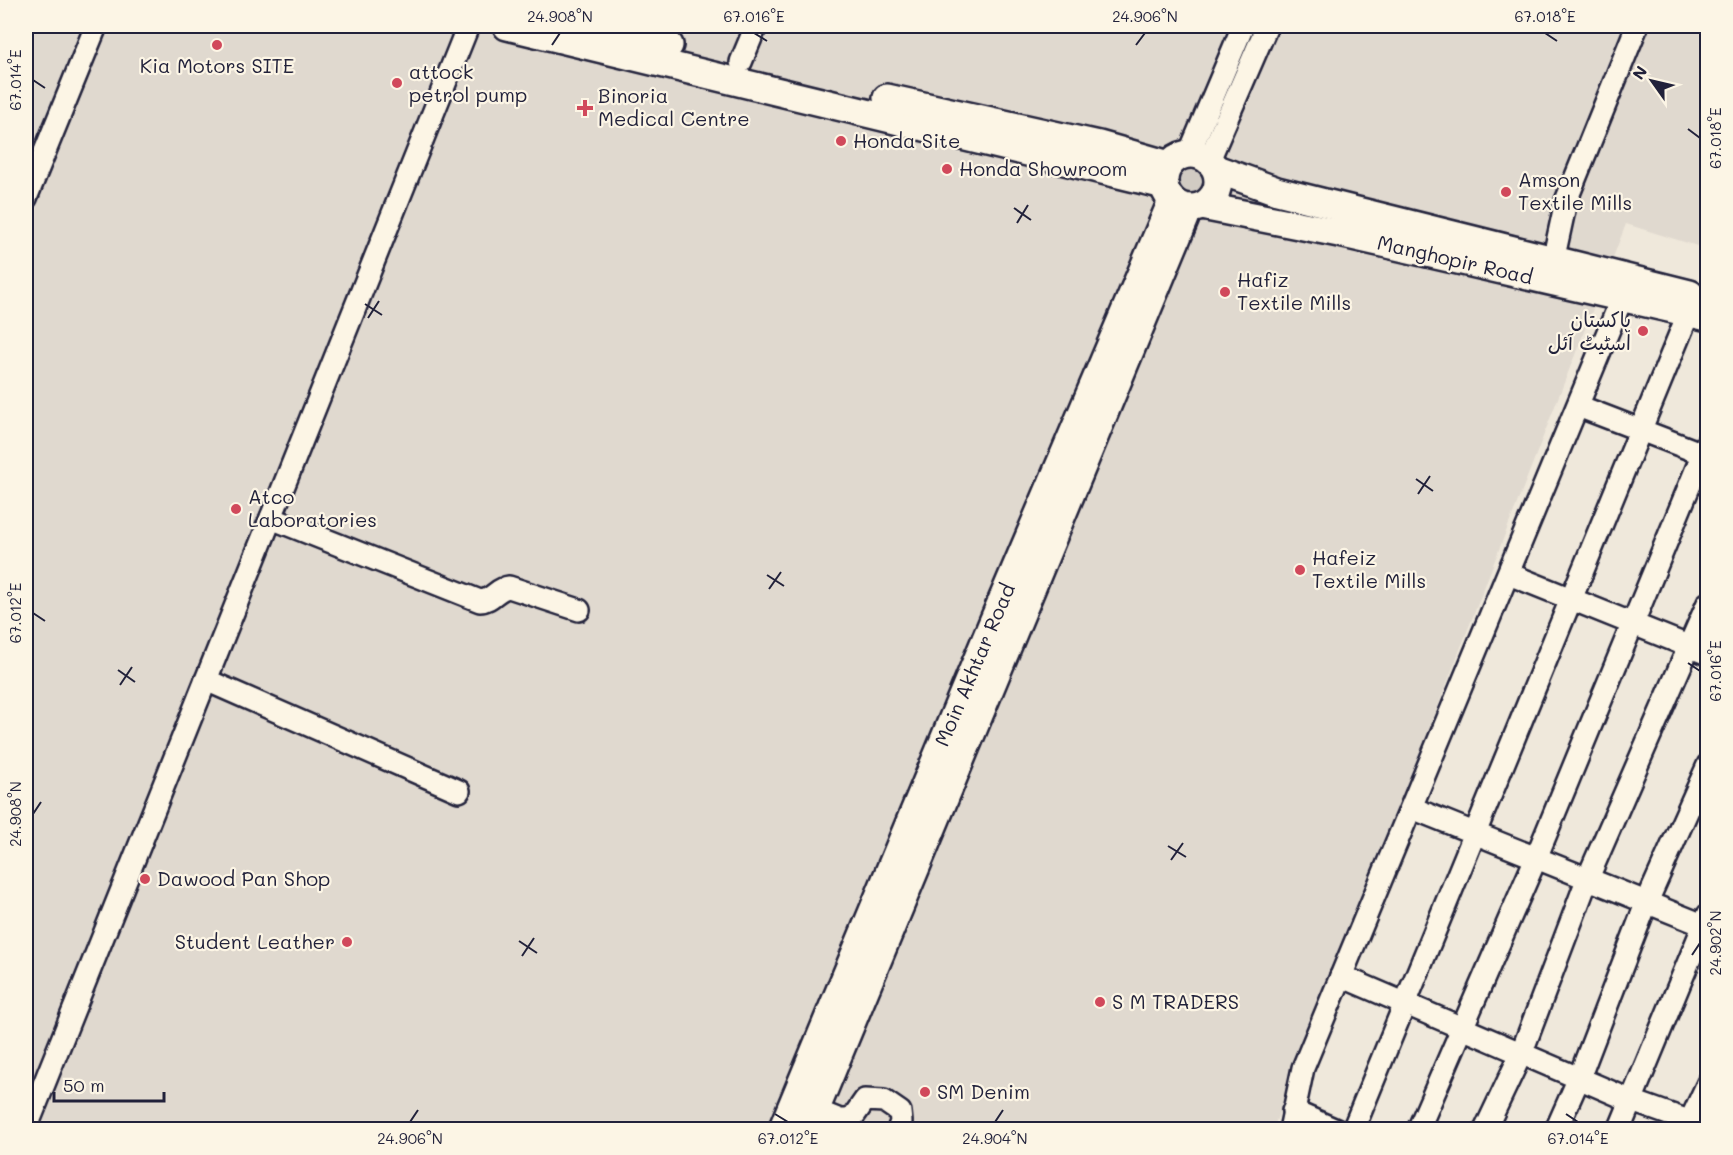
<svg xmlns="http://www.w3.org/2000/svg" width="1733" height="1155" viewBox="0 0 1733 1155" font-family="Mali,'Playpen Sans Arabic',sans-serif">
	<rect width="100%" height="100%" fill="#efe8db"/>
	<filter id="ink" filterUnits="userSpaceOnUse"><feTurbulence type="fractalNoise" baseFrequency=".0167" numOctaves="2"/><feDisplacementMap in="SourceGraphic" scale="12" xChannelSelector="R" yChannelSelector="G"/><feConvolveMatrix kernelMatrix="1 2 1 2 8 2 1 2 1" color-interpolation-filters="sRGB"/></filter>
	<g filter="url(#ink)">
		<polygon fill="#e0d9cf" points="26,26 1707,26 1707,249 1626,224 1273,1129 26,1129"/>
		<circle fill="#d1cbc3" stroke="#7a767f" stroke-width="1.5" cx="1192" cy="182" r="19"/>
		<g fill="none" stroke-linecap="round" stroke-linejoin="round">
			<defs>
				<g id="minor">
					<polyline points="741,62 756,26"/>
					<polyline points="1189,154 1243,26"/>
					<polyline points="1209,160 1267,26"/>
					<polyline points="26,198 96,26"/>
					<polyline points="1550,275 1566,201 1637,26"/>
					<polyline points="1578,406 1708,456"/>
					<path d="M271 518 480 601C492 601 497 588 509 587L579 610"/>
					<polyline points="1509,574 1708,654"/>
					<polyline points="206,680 459,791"/>
					<polyline points="1412,808 1708,927"/>
					<polyline points="1341,976 1632,1101 1708,1128"/>
					<polyline points="815,1110 840,1120 851,1120 865,1100 884,1101 900,1112 901,1122 898,1130"/>
					<polyline points="1293,1111 1336,1130"/>
					<polyline points="26,1129 468,26"/>
					<polyline points="1290,1130 1303,1068 1622,298"/>
					<polyline points="1353,1130 1689,312"/>
					<polyline points="1418,1130 1536,858 1708,441"/>
					<polyline points="1485,1130 1521,1054 1587,880 1708,603"/>
					<polyline points="1556,1130 1579,1078 1646,904 1708,765"/>
					<polyline points="1619,1130 1708,915"/>
					<polyline points="1686,1130 1708,1083"/>
				</g>
				<g id="major">
					<polyline points="507,26 1164,185"/>
					<polyline points="591,26 669,45"/>
					<polyline points="887,98 1099,145 1169,165"/>
					<circle cx="1191" cy="181" r="27"/>
					<polyline points="1216,169 1277,191 1690,294"/>
					<polyline points="1202,206 1339,233 1708,317"/>
					<polyline points="782,1130 993,622 1172,201"/>
					<polyline points="807,1130 1185,218"/>
				</g>
			</defs>
			<use href="#minor" stroke="#22223b" stroke-width="26"/>
			<use href="#major" stroke="#22223b" stroke-width="32"/>
			<use href="#minor" stroke="#fcf5e5" stroke-width="21"/>
			<use href="#major" stroke="#fcf5e5" stroke-width="27"/>
		</g>
	</g>
	<path fill="none" stroke="#22223b" stroke-width="2" d="M754 33 767 41M1545 33 1557 41M552 45 560 33M1136 45 1145 33M33 80 45 88M1688 129 1700 138M1014 208 1031 220M1017 223 1028 205M365 304 382 315M368 318 379 301M1416 479 1433 491M1418 494 1430 476M767 575 784 586M769 589 781 572M33 613 45 621M1688 663 1700 671M118 670 135 682M120 685 132 667M33 814 41 802M1168 846 1186 857M1171 860 1183 843M519 941 537 953M1692 955 1700 943M522 956 534 938M775 1114 788 1122M1566 1114 1578 1122M410 1122 418 1110M995 1122 1003 1110"/>
	<g fill="#d1495b" stroke="#fcf5e5" stroke-width="2">
		<circle cx="217" cy="45" r="6"/>
		<circle cx="397" cy="83" r="6"/>
		<path d="M582 99h6v6h6v6h-6v6h-6v-6h-6v-6h6z"/>
		<circle cx="841" cy="141" r="6"/>
		<circle cx="947" cy="169" r="6"/>
		<circle cx="1506" cy="192" r="6"/>
		<circle cx="1225" cy="292" r="6"/>
		<circle cx="1643" cy="331" r="6"/>
		<circle cx="236" cy="509" r="6"/>
		<circle cx="1300" cy="570" r="6"/>
		<circle cx="145" cy="879" r="6"/>
		<circle cx="347" cy="942" r="6"/>
		<circle cx="1100" cy="1002" r="6"/>
		<circle cx="925" cy="1092" r="6"/>
	</g>
	<g text-anchor="middle" stroke-width="4.5" stroke-linejoin="round" paint-order="stroke">
		<g font-size="20" fill="#22223b" stroke="#fcf5e5" text-anchor="start">
			<text x="217" y="73" text-anchor="middle">Kia Motors SITE</text>
			<text x="409" y="79">attock<tspan x="409" dy="23">petrol pump</tspan></text>
			<text x="598" y="103">Binoria<tspan x="598" dy="23">Medical Centre</tspan></text>
			<text x="853" y="148">Honda Site</text>
			<text x="959" y="176">Honda Showroom</text>
			<text x="1518" y="187">Amson<tspan x="1518" dy="23">Textile Mills</tspan></text>
			<text x="1237" y="287">Hafiz<tspan x="1237" dy="23">Textile Mills</tspan></text>
			<text x="1631" y="327" text-anchor="end">پاکستان<tspan x="1631" dy="23">اسٹیٹ آئل</tspan></text>
			<text x="248" y="504">Atco<tspan x="248" dy="23">Laboratories</tspan></text>
			<text x="1312" y="565">Hafeiz<tspan x="1312" dy="23">Textile Mills</tspan></text>
			<text x="157" y="886">Dawood Pan Shop</text>
			<text x="335" y="949" text-anchor="end">Student Leather</text>
			<text x="1112" y="1009">S M TRADERS</text>
			<text x="937" y="1099">SM Denim</text>
		</g>
		<g font-size="20" fill="#22223b" stroke="#fcf5e5">
			<text transform="translate(1455 260) rotate(13)" y="7">Manghopir Road</text>
			<text transform="translate(975 665) rotate(-67)" y="7">Moin Akhtar Road</text>
		</g>
	</g>
	<rect width="1733" height="1155" fill="none" stroke="#fcf5e5" stroke-width="66"/>
	<g transform="translate(1652 81) rotate(304)" stroke="#fcf5e5" stroke-width="4.5" paint-order="stroke">
	<path d="M0-4.5L10 22L0 15L-10 22Z" fill="#22223b"/>
	<text y="-9" font-size="16" font-weight="bold" text-anchor="middle" fill="#22223b">N</text>
	</g>
	<path d="M54 1092v9h110v-9" fill="none" stroke="#22223b" stroke-width="3"/>
	<text x="63" y="1092" font-size="18" fill="#22223b" stroke="#fcf5e5" stroke-width="4.5" paint-order="stroke">50 m</text>
	<rect x="33" y="33" width="1667" height="1089" fill="none" stroke="#22223b" stroke-width="2"/>
	<g font-size="15" text-anchor="middle" fill="#22223b">
		<text x="560" y="22">24.908°N</text>
		<text x="754" y="22">67.016°E</text>
		<text x="1145" y="22">24.906°N</text>
		<text x="1545" y="22">67.018°E</text>
		<text transform="translate(16 80) rotate(-90)" y="5">67.014°E</text>
		<text transform="translate(1716 138) rotate(-90)" y="5">67.018°E</text>
		<text transform="translate(16 613) rotate(-90)" y="5">67.012°E</text>
		<text transform="translate(1716 671) rotate(-90)" y="5">67.016°E</text>
		<text transform="translate(16 814) rotate(-90)" y="5">24.908°N</text>
		<text transform="translate(1716 943) rotate(-90)" y="5">24.902°N</text>
		<text x="410" y="1144">24.906°N</text>
		<text x="788" y="1144">67.012°E</text>
		<text x="995" y="1144">24.904°N</text>
		<text x="1578" y="1144">67.014°E</text>
	</g>
</svg>
